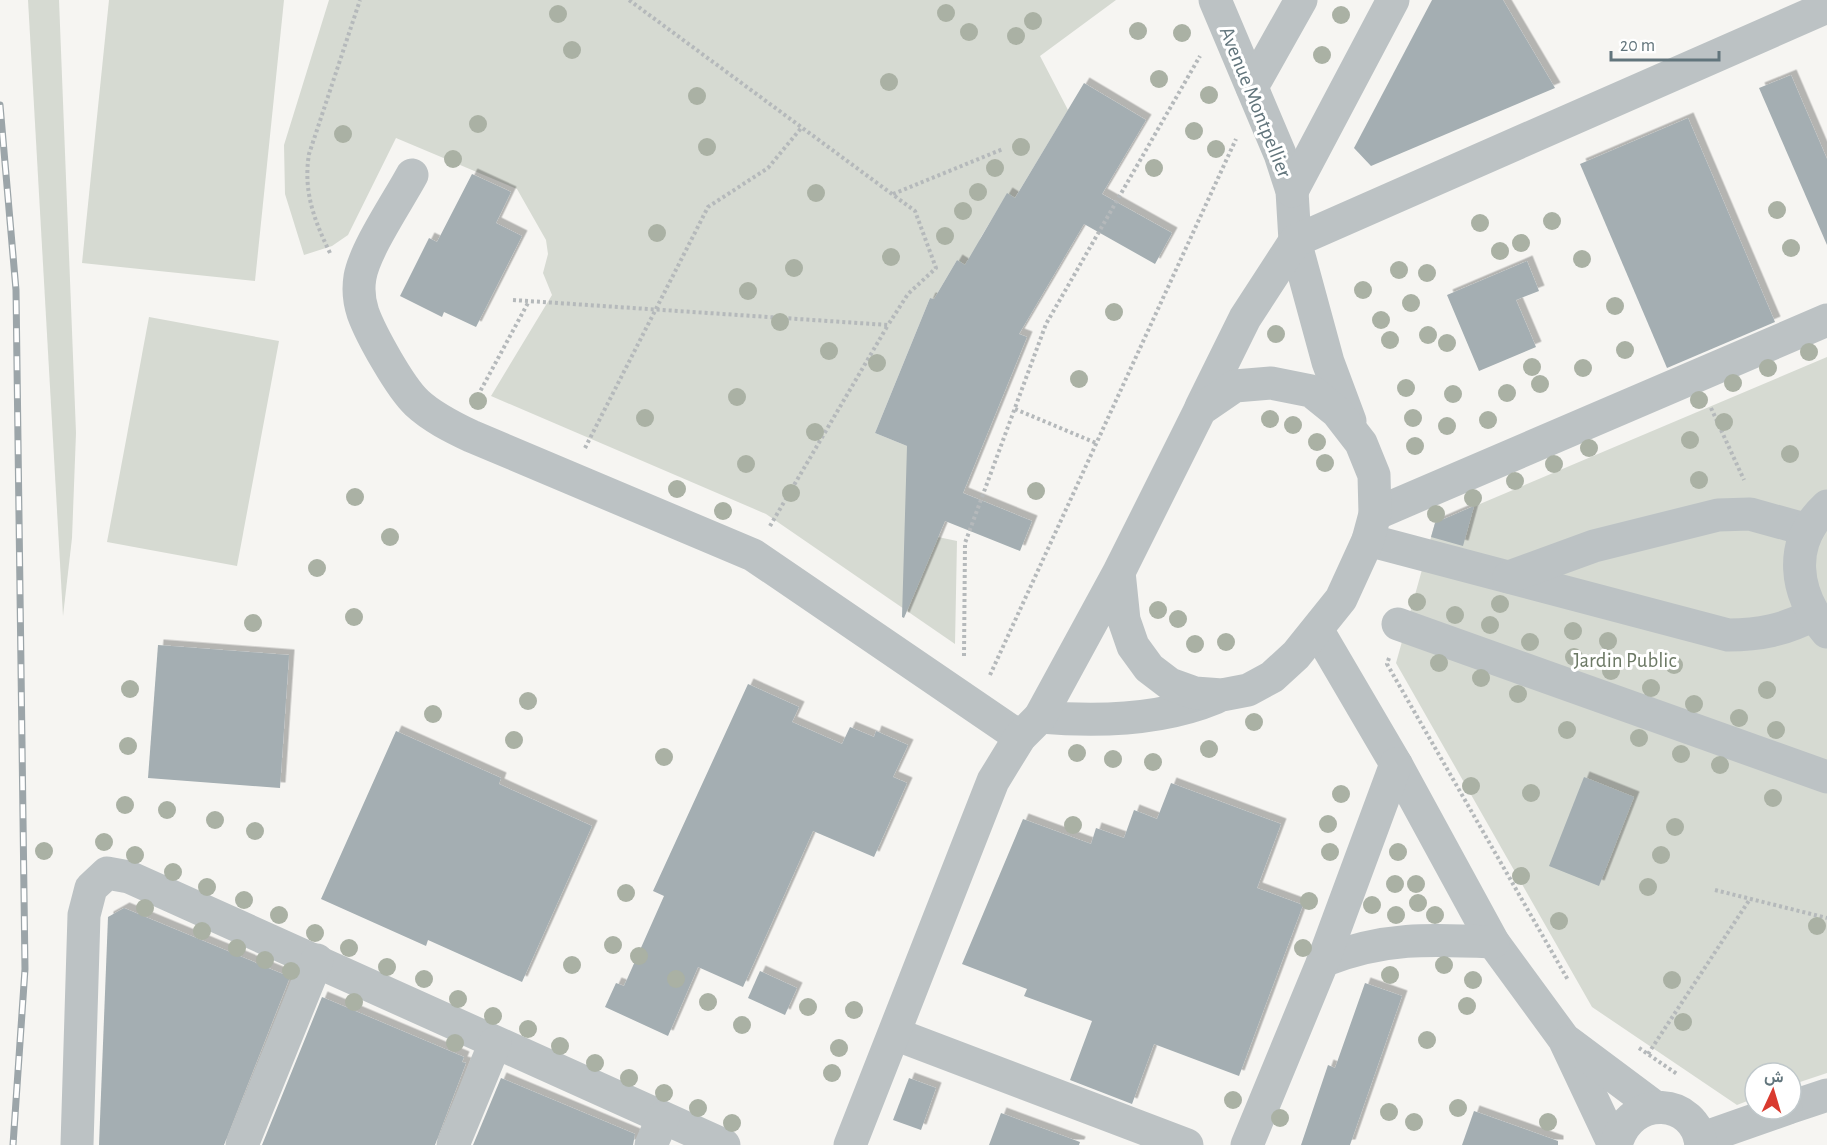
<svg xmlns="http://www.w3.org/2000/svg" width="1827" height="1145" viewBox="0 0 1827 1145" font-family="'Alegreya Sans',Vazirmatn,sans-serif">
	<defs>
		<filter id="shadow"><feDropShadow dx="5.5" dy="-5.5" stdDeviation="0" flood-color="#0004"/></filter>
	</defs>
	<rect width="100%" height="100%" fill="#f6f5f2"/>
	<g fill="#d6dad2">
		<polygon points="28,0 59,0 76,433 72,538 63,616"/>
		<polygon points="109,0 284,0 255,281 82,263"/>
		<polygon points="329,0 1116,0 1040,56 1068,110 1015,198 1007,194 981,237 969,268 957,260 934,299 930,298 875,433 907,446 938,537 957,541 955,644 766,514 491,396 552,295 543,273 548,254 546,240 517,189 396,138 348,235 332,246 304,255 285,194 284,145"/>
		<polygon points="149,317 279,341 237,566 107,542"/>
		<polygon points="1827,357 1827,1073 1791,1085 1791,1073 1755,1073 1755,1098 1737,1105 1592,1007 1396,663 1435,523"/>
	</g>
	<g fill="#a4aeb2" filter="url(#shadow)">
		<polygon points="1432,0 1503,0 1555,88 1371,166 1354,148"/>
		<polygon points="1791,75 1827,159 1827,245 1759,88"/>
		<polygon points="1084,83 1146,120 1102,194 1172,233 1155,264 1084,224 1019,334 1027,337 963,493 1032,521 1020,551 945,521 904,618 902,617 907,446 875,433 930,298 934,299 957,260 965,265 1007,193 1015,198"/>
		<polygon points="1688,118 1775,322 1667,368 1580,164"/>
		<polygon points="472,174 511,192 496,223 522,236 476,327 444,312 442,317 400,296 429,238 437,242"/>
		<polygon points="1527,261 1539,291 1516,300 1536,347 1479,371 1447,295"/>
		<polygon points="1474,506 1463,546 1431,537 1435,523"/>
		<polygon points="158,645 289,655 280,788 148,778"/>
		<polygon points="748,684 799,707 792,722 842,744 850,727 874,737 876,731 908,745 893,777 907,783 874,857 813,831 743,987 698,967 668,1036 605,1007 616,983 624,986 664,896 653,891"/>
		<polygon points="396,731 501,778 499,784 592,826 522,982 428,940 426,946 321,899"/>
		<polygon points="1584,777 1634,797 1599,886 1549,866"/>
		<polygon points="1171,783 1281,824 1257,888 1303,905 1239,1076 1154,1044 1132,1104 1070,1080 1092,1021 1024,996 1027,989 962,964 1023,819 1091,844 1096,828 1124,838 1134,810 1157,819"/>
		<polygon points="124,908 290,977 224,1145 99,1145 108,917"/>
		<polygon points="760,971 797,988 785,1015 748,998"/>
		<polygon points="1365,983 1402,996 1350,1145 1301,1145 1328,1065 1335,1068"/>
		<polygon points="322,997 464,1057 462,1062 466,1063 435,1145 262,1145"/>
		<polygon points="501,1078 635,1134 633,1145 473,1145"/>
		<polygon points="909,1078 936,1088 921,1130 893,1120"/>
		<polygon points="1474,1111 1558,1141 1558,1145 1462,1145"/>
		<polygon points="1001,1113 1080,1142 1079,1145 989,1145"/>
	</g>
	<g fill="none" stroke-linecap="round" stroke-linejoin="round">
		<g stroke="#b5b9bb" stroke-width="4" stroke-dasharray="3 3" stroke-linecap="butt">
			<polyline points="893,194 1003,149"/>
			<path d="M330 253C314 220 303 191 309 154L360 0"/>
			<polyline points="513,300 888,325 908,294 936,268 915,211 629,0"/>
			<polyline points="478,400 476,399 529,301"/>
			<polyline points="1711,408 1744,480"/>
			<polyline points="1015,409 1096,443"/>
			<polyline points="585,448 708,207 768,168 802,127"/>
			<polyline points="770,526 888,325"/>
			<polyline points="964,656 965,543 1046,324 1200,56"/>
			<polyline points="1389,658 1387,664 1568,980"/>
			<polyline points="990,675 1236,139"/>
			<polyline points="1715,890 1827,918"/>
			<polyline points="1639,1048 1677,1074"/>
			<polyline points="1648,1054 1750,899"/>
		</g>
		<g stroke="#bcc2c4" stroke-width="33">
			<polyline points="1215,0 1280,154 1292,191 1295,241 1328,362 1350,421"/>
			<polyline points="1252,87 1301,0"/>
			<path d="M412 175C398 201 365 249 360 277 358 289 359 301 363 313 371 335 400 387 417 403 432 417 452 427 471 436L753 555 1020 737"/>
			<polyline points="1292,191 1393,0"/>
			<polyline points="1201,407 1245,318 1295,241 1827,7"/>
			<polyline points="1375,514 1827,320"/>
			<path d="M1368 540 1728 635C1760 635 1784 630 1813 615"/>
			<polyline points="1509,577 1594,546 1718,515 1750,514 1808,530"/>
			<polyline points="1398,624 1827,777"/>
			<polyline points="1318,631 1396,764 1493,942 1564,1039 1614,1145"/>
			<path d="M1827 632C1794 593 1787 543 1827 506"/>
			<path d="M1040 717C1097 722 1162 720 1215 698"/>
			<path d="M1323 961C1383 937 1430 939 1493 942"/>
			<polyline points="895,1034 1187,1145"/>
			<polyline points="1568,1042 1655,1107"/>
			<polyline points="1791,1107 1827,1095"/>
			<polyline points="1700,1139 1786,1109"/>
			<polyline points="77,1145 84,915 91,888 107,873 129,877 724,1145"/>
			<polyline points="242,1145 317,960"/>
			<polyline points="453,1145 495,1043"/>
			<polyline points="651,1145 663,1118"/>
			<polyline points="850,1145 993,781 1020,737 1040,717 1119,572 1200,410 1235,386 1271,383 1311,391 1337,412 1361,443 1374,475 1375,514 1368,540 1341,599 1296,655 1272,677 1248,690 1222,695 1195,693 1170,684 1149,668 1133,646 1124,620 1119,572"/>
			<polyline points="1247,1145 1323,961 1396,764"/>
			<path d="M1616 1145C1630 1092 1696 1098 1701 1145"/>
		</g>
		<defs>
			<polyline id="rail" points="0,105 16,290 25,969 13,1145"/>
		</defs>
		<use href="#rail" stroke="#9ca5a9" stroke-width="7"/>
		<use href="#rail" stroke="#fff" stroke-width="4.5" stroke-dasharray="14" stroke-linecap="butt"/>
	</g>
	<g fill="#aab1a4">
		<circle cx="946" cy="13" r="9"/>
		<circle cx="558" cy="14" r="9"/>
		<circle cx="1341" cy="15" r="9"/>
		<circle cx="1033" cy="21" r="9"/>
		<circle cx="1138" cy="31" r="9"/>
		<circle cx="969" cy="32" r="9"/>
		<circle cx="1182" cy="33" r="9"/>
		<circle cx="1016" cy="36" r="9"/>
		<circle cx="572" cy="50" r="9"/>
		<circle cx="1322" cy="55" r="9"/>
		<circle cx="1159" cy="79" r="9"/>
		<circle cx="889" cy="82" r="9"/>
		<circle cx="1209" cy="95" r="9"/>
		<circle cx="697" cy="96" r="9"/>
		<circle cx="478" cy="124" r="9"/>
		<circle cx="1194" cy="131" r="9"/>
		<circle cx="343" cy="134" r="9"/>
		<circle cx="707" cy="147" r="9"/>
		<circle cx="1021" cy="147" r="9"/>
		<circle cx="1216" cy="149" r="9"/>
		<circle cx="453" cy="159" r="9"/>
		<circle cx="995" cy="168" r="9"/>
		<circle cx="1154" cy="168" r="9"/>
		<circle cx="978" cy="192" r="9"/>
		<circle cx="816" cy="193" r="9"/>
		<circle cx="1777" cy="210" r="9"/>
		<circle cx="963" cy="211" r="9"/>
		<circle cx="1552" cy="221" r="9"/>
		<circle cx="1480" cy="223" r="9"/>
		<circle cx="657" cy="233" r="9"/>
		<circle cx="945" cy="236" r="9"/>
		<circle cx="1521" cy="243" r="9"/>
		<circle cx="1791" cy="248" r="9"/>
		<circle cx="1500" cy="251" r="9"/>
		<circle cx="891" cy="257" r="9"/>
		<circle cx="1582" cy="259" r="9"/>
		<circle cx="794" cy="268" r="9"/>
		<circle cx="1399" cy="270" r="9"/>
		<circle cx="1427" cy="273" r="9"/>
		<circle cx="1363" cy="290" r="9"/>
		<circle cx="748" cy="291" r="9"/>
		<circle cx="1411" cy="303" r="9"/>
		<circle cx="1615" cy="306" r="9"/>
		<circle cx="1114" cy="312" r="9"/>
		<circle cx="1381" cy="320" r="9"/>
		<circle cx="780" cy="322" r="9"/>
		<circle cx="1276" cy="334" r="9"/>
		<circle cx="1428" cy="335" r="9"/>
		<circle cx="1390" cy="340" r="9"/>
		<circle cx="1447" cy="343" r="9"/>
		<circle cx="1625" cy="350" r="9"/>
		<circle cx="829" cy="351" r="9"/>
		<circle cx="1809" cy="352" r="9"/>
		<circle cx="877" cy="363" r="9"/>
		<circle cx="1532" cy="367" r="9"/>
		<circle cx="1583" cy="368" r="9"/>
		<circle cx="1768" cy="368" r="9"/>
		<circle cx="1079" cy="379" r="9"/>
		<circle cx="1733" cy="383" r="9"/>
		<circle cx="1540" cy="384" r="9"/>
		<circle cx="1406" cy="388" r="9"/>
		<circle cx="1507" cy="393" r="9"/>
		<circle cx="1453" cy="394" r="9"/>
		<circle cx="737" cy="397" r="9"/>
		<circle cx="1699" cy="400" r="9"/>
		<circle cx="478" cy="401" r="9"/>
		<circle cx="645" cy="418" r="9"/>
		<circle cx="1413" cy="418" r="9"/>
		<circle cx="1270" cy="419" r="9"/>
		<circle cx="1488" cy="420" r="9"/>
		<circle cx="1724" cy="422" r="9"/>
		<circle cx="1293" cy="425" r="9"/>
		<circle cx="1447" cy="426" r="9"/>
		<circle cx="815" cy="432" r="9"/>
		<circle cx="1690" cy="440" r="9"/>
		<circle cx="1317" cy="442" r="9"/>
		<circle cx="1415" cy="446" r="9"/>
		<circle cx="1589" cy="448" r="9"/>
		<circle cx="1790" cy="454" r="9"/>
		<circle cx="1325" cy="463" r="9"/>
		<circle cx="746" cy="464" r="9"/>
		<circle cx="1554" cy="464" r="9"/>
		<circle cx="1699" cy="480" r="9"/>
		<circle cx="1515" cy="481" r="9"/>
		<circle cx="677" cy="489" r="9"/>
		<circle cx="1036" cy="491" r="9"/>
		<circle cx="791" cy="493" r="9"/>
		<circle cx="355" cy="497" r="9"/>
		<circle cx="1473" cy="498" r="9"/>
		<circle cx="723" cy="511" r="9"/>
		<circle cx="1436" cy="514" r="9"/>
		<circle cx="390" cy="537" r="9"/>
		<circle cx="317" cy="568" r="9"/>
		<circle cx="1417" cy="602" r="9"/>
		<circle cx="1500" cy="604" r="9"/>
		<circle cx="1158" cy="610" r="9"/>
		<circle cx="1455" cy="615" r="9"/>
		<circle cx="354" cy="617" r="9"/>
		<circle cx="1178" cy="619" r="9"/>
		<circle cx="253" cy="623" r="9"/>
		<circle cx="1490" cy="625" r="9"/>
		<circle cx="1573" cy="631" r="9"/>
		<circle cx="1608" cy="641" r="9"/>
		<circle cx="1226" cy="642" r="9"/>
		<circle cx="1530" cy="642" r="9"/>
		<circle cx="1195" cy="644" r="9"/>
		<circle cx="1574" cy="657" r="9"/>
		<circle cx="1439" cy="663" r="9"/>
		<circle cx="1674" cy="665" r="9"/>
		<circle cx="1611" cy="671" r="9"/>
		<circle cx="1481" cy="678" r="9"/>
		<circle cx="1651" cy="688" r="9"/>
		<circle cx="130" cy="689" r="9"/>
		<circle cx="1767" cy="690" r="9"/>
		<circle cx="1518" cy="694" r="9"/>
		<circle cx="528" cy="701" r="9"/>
		<circle cx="1694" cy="704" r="9"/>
		<circle cx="433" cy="714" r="9"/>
		<circle cx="1739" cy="718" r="9"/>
		<circle cx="1254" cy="722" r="9"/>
		<circle cx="1567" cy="730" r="9"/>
		<circle cx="1776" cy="730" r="9"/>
		<circle cx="1639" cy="738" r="9"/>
		<circle cx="514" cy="740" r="9"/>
		<circle cx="128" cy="746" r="9"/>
		<circle cx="1209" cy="749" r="9"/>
		<circle cx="1077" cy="753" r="9"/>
		<circle cx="1681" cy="754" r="9"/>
		<circle cx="664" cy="757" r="9"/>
		<circle cx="1113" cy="759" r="9"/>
		<circle cx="1153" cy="762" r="9"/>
		<circle cx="1720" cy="765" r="9"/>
		<circle cx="1471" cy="786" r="9"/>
		<circle cx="1531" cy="793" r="9"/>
		<circle cx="1341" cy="794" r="9"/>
		<circle cx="1773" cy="798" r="9"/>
		<circle cx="125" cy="805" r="9"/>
		<circle cx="167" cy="810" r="9"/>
		<circle cx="215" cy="820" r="9"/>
		<circle cx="1328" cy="824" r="9"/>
		<circle cx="1073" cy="825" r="9"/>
		<circle cx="1675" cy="827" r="9"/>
		<circle cx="255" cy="831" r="9"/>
		<circle cx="104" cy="842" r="9"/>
		<circle cx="44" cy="851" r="9"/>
		<circle cx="1330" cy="852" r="9"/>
		<circle cx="1398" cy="852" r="9"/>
		<circle cx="135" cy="855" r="9"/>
		<circle cx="1661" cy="855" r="9"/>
		<circle cx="173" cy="872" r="9"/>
		<circle cx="1521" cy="876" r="9"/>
		<circle cx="1395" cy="884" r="9"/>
		<circle cx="1416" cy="884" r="9"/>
		<circle cx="207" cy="887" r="9"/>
		<circle cx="1648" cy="887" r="9"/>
		<circle cx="626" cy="893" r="9"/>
		<circle cx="244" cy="900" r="9"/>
		<circle cx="1309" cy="901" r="9"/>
		<circle cx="1418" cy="903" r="9"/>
		<circle cx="1372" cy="905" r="9"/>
		<circle cx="145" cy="908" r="9"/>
		<circle cx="279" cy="915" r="9"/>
		<circle cx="1396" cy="915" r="9"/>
		<circle cx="1435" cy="915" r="9"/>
		<circle cx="1559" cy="921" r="9"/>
		<circle cx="1817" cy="926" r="9"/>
		<circle cx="202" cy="931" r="9"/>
		<circle cx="315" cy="933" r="9"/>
		<circle cx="613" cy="945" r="9"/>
		<circle cx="237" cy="948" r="9"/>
		<circle cx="349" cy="948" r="9"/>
		<circle cx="1303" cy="948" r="9"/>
		<circle cx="639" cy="956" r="9"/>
		<circle cx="265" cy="960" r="9"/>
		<circle cx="572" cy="965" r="9"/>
		<circle cx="1444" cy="965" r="9"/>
		<circle cx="387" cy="967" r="9"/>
		<circle cx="291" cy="971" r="9"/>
		<circle cx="1390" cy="975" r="9"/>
		<circle cx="424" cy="979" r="9"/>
		<circle cx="676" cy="979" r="9"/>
		<circle cx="1473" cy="980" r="9"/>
		<circle cx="1672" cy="980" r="9"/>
		<circle cx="458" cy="999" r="9"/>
		<circle cx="354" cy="1002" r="9"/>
		<circle cx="708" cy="1002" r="9"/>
		<circle cx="1467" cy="1006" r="9"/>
		<circle cx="808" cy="1007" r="9"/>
		<circle cx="854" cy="1010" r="9"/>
		<circle cx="493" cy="1016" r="9"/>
		<circle cx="1683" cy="1022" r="9"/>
		<circle cx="742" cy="1025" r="9"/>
		<circle cx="528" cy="1029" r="9"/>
		<circle cx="1427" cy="1040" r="9"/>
		<circle cx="455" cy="1043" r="9"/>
		<circle cx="560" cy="1046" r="9"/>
		<circle cx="839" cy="1048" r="9"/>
		<circle cx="595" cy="1063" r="9"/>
		<circle cx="832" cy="1073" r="9"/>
		<circle cx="629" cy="1078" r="9"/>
		<circle cx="664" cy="1093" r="9"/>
		<circle cx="1233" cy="1100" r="9"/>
		<circle cx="698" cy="1108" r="9"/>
		<circle cx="1458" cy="1108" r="9"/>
		<circle cx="1389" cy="1112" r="9"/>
		<circle cx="1280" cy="1118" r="9"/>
		<circle cx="1414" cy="1122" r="9"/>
		<circle cx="1548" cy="1122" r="9"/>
		<circle cx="732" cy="1123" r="9"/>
	</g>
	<g text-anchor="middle" stroke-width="6" stroke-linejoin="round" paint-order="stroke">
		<g font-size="21" fill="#62757c" stroke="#fff">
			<text transform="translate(1256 102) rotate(68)" y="7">Avenue Montpellier</text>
		</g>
		<g font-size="21" fill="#6c7965" stroke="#fff">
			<text x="1625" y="667">Jardin Public</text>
		</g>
	</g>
	<g transform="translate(1773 1091) rotate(4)"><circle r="28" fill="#ffffff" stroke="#c0c8cb" stroke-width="1.5"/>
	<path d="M0-4.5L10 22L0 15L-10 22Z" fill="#d93a2f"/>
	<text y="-9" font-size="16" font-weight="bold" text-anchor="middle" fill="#62757c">ش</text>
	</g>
	<path d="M1611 51v9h108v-9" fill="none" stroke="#62757c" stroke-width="3"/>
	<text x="1620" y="51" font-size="18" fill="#62757c" stroke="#ffffff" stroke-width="4.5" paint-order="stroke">20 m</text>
</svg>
